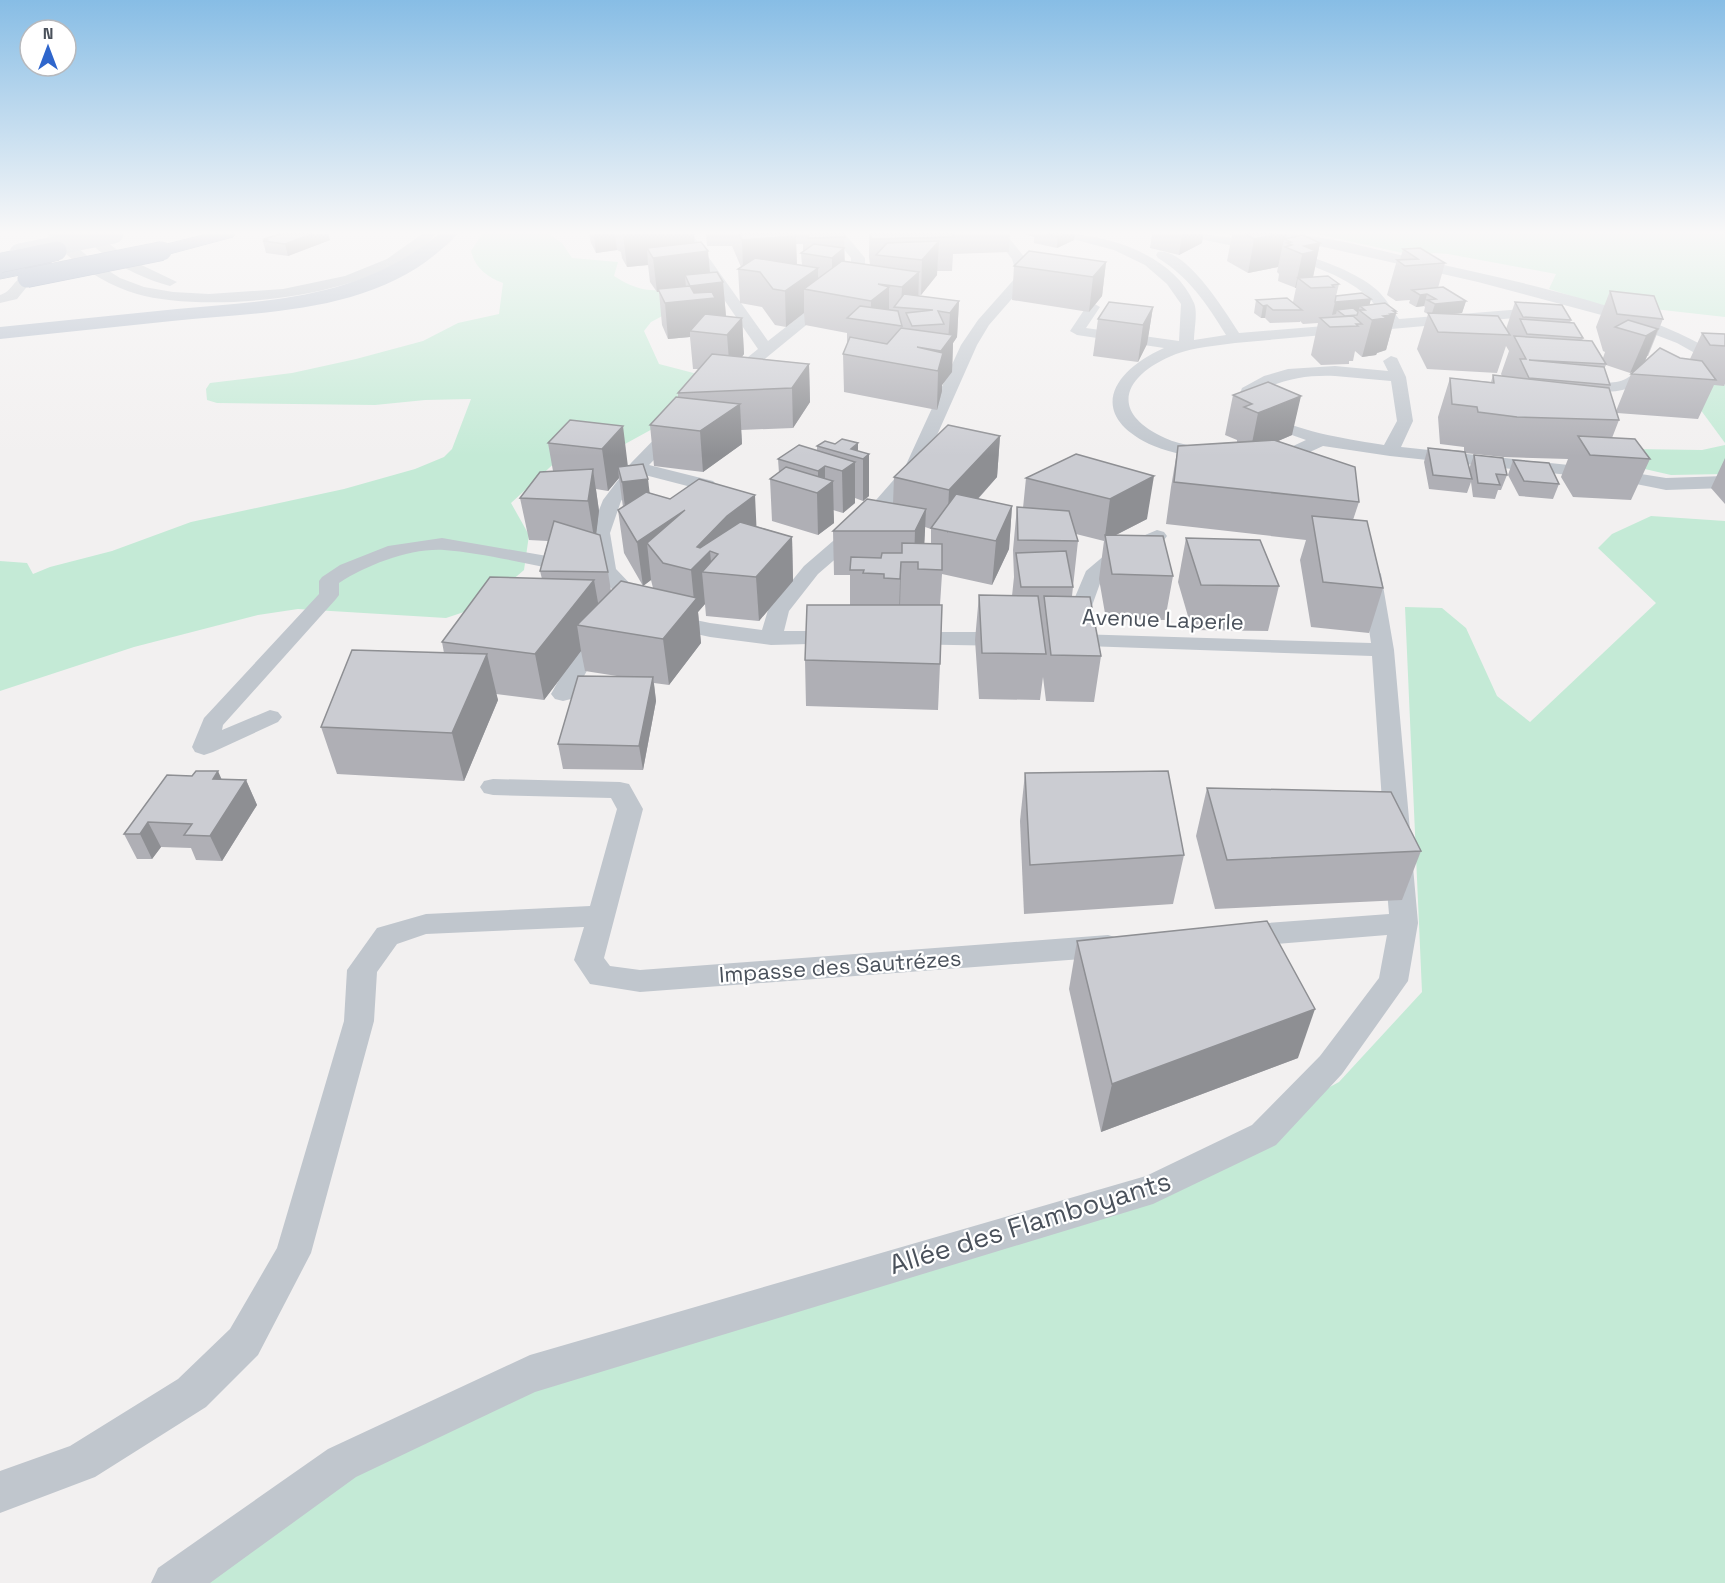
<svg xmlns="http://www.w3.org/2000/svg" width="1725" height="1583" viewBox="0 0 1725 1583" font-family="'Space Grotesk',sans-serif">
	<rect width="100%" height="100%" fill="#f2f0f0"/>
	<g fill="#c4ead6">
		<path d="M482 234H549L562 243 572 258 618 262 614 276C639 292 648 290 677 291L683 305 651 322 644 331 659 364 705 376 656 427 625 444 560 458 511 503 529 535 524 570 482 606 446 618 298 609 258 615 134 647 0 691V561L27 563 33 574 50 567 112 551 191 522 344 489 415 469 444 457 452 449 471 399 425 400 375 405 217 403 207 400 206 389 210 383 292 373 356 359 423 341 458 323 499 314 503 283C487 277 475 268 471 251Z"/>
		<polygon points="1317,234 1725,234 1725,317 1654,309 1616,310 1549,289 1556,274 1448,254 1434,253 1416,256"/>
		<polygon points="1693,383 1725,385 1725,443 1689,394"/>
		<polygon points="1725,445 1725,474 1671,475 1636,467 1633,449 1702,450"/>
		<polygon points="1651,516 1725,521 1725,1583 188,1583 228,1550 536,1370 1189,1163 1339,1082 1422,992 1405,607 1442,608 1466,628 1497,696 1530,722 1656,603 1598,548 1612,534"/>
	</g>
	<g fill="none" stroke-linecap="round" stroke-linejoin="round">
		<defs>
			<g id="highway">
				<polygon points="207,234 235,234 233,237 162,256 154,251 156,247"/>
				<polygon points="44,260 50,261 53,265 50,269 0,279 0,269"/>
			</g>
		</defs>
		<use href="#highway" stroke="#798aa4" stroke-width="1"/>
		<g fill="#c0c6cd" fill-rule="evenodd">
			<path d="M47 234H61L96 263 120 278 144 287 173 292 209 294 283 289 345 276 387 259 422 234H436C385 297 211 315 137 294 104 284 69 262 47 234Z"/>
			<path d="M82 234H96L131 260 177 282 170 286C139 278 103 259 82 234Z"/>
			<polygon points="679,234 692,234 768,341 851,276 851,258 832,234 845,234 865,258 865,277 734,384 728,386 720,381 722,378 758,349"/>
			<polygon points="993,234 1006,234 1025,258 1031,277 989,325 977,345 922,469 876,524 818,574 789,611 784,631 839,631 847,633 850,638 847,643 771,645 710,637 642,622 599,575 596,571 590,533 603,500 631,463 670,423 682,423 685,427 682,431 649,465 713,481 720,488 709,504 695,504 693,500 701,490 699,489 641,474 621,501 610,533 616,569 657,612 710,623 762,630 768,610 804,566 862,516 905,467 961,345 978,320 1017,276 1012,259"/>
			<path d="M1063 234C1109 234 1174 256 1194 303 1198 312 1194 330 1194 340L1226 335C1207 304 1189 277 1158 258L1156 255 1158 252C1185 246 1227 314 1239 333L1385 321C1379 312 1374 302 1366 295 1322 258 1246 250 1192 237L1190 234C1238 234 1341 258 1377 290 1386 298 1392 310 1399 319L1536 308 1543 312 1536 316 1235 343C1215 346 1195 347 1176 354 1125 374 1106 411 1165 438 1182 446 1202 447 1219 451L1222 455 1219 459 1213 460C1194 456 1173 454 1154 446 1088 417 1108 373 1164 348L1077 335 1070 331 1088 304 1093 303 1100 307 1086 328 1179 341 1181 304 1167 284 1145 265 1114 250 1065 237Z"/>
			<path d="M1278 234C1326 234 1375 250 1422 260 1520 283 1639 304 1725 358V370L1677 343 1609 317 1478 282 1284 238Z"/>
			<path d="M27 274 34 278 17 299 0 303V295C12 292 15 277 27 274Z"/>
			<path d="M1391 356 1397 358 1406 377 1413 421 1401 447 1616 470 1666 478 1725 476V488L1666 490 1616 480 1390 456 1323 446 1277 467H1265L1262 463 1265 459 1306 440 1250 420 1236 403 1242 388 1264 376 1288 369 1335 366 1388 371 1383 361ZM1335 376 1391 381 1397 421 1384 445C1347 439 1279 430 1252 402L1255 394C1282 379 1305 375 1335 376Z"/>
			<path d="M1655 361 1661 363 1663 366 1661 369C1638 386 1619 397 1590 389L1588 386C1595 378 1606 384 1616 382 1631 380 1641 365 1655 361Z"/>
			<polygon points="1157,530 1164,532 1167,536 1164,540 1126,557 1102,578 1084,628 1081,633 1076,634 1371,643 1361,574 1364,570 1371,568 1378,570 1381,574 1394,650 1410,830 1406,836 1397,839 1388,836 1384,830 1372,656 1056,645 1053,640 1056,635 1069,634 1062,628 1086,571 1112,549"/>
			<path d="M442 538 576 561 583 563 586 567 583 571 576 573C534 566 485 553 444 550 410 548 367 565 339 583V595L336 599 223 725 222 730 270 710 278 712 282 717 278 722 213 752 204 755 195 752 192 747 204 718 319 594V581L322 577 340 565 388 546Z"/>
			<path d="M608 627 616 629 619 634 593 660 571 699 563 701 555 699 551 694C564 672 582 634 608 627Z"/>
			<polygon points="905,632 1010,632 1018,634 1021,639 1018,644 1010,646 897,644 894,639 897,634"/>
			<polygon points="493,779 620,782 629,784 643,809 604,958 610,966 640,970 1108,935 1118,938 1123,946 1118,954 1108,957 640,992 590,984 574,960 584,927 426,934 397,944 377,972 374,1021 311,1253 258,1355 206,1407 95,1477 0,1513 0,1471 70,1446 178,1379 230,1329 277,1248 344,1021 347,970 377,928 426,914 590,906 617,809 611,798 493,795 484,793 480,787 484,781"/>
			<polygon points="1399,857 1409,860 1413,867 1418,923 1408,981 1342,1074 1276,1145 1153,1204 535,1392 356,1477 210,1583 151,1583 158,1568 328,1449 530,1355 1146,1176 1252,1125 1320,1056 1379,978 1387,935 1240,947 1230,944 1226,936 1230,928 1240,925 1389,914 1385,867 1389,860"/>
		</g>
		<path fill="#b3bdcb" fill-rule="evenodd" d="M439 234H457C452 241 444 247 437 253 366 313 260 312 172 321 115 327 57 333 0 339V327C59 321 118 315 177 309 274 300 359 299 439 234Z"/>
		<use href="#highway" fill="#8e9eb8" fill-rule="evenodd"/>
		<defs>
			<g id="highway-bridge">
				<polyline points="0,263 57,251"/>
				<polyline points="27,278 162,251"/>
			</g>
		</defs>
		<use href="#highway-bridge" stroke="#798aa4" stroke-width="20" stroke-linecap="butt"/>
		<polyline stroke="#b3bdcb" stroke-width="19" points="19,253 114,234"/>
		<use href="#highway-bridge" stroke="#8e9eb8" stroke-width="19"/>
	</g>
	<g fill="#afafb5" fill-rule="evenodd">
		<polygon points="589,234 694,234 694,243 710,273 723,282 726,316 742,318 744,354 742,357 809,364 810,402 793,428 741,430 742,444 703,472 654,466 650,425 678,397 678,393 698,369 693,369 690,337 668,339 662,325 659,292 657,292 650,282 648,265 627,267 622,258 621,252 617,250 596,253 591,243"/>
		<path d="M706 234H844L845 261 870 265 869 257V234H1010L1009 252 953 254 952 271H937V275L921 295H919L918 296 959 301 957 337 953 343 952 372 942 385V391L937 410 844 392 843 354 847 344V333L805 325 804 313 786 327 775 325 762 307 740 303 738 269 741 267 732 246H707ZM796 244H803V252L801 253 802 265 797 264Z"/>
		<polygon points="1025,234 1075,234 1074,240 1057,248 1034,243 1034,237"/>
		<polygon points="1152,234 1203,234 1202,243 1179,255 1150,248"/>
		<polygon points="1229,234 1287,234 1286,238 1320,243 1313,277 1339,284 1336,296 1396,313 1386,350 1377,353 1376,355 1362,357 1355,351 1353,361 1349,361 1349,364 1321,365 1311,355 1318,323 1303,324 1300,321 1300,322 1270,323 1265,318 1261,318 1254,313 1256,300 1293,302 1296,288 1278,281 1279,274 1277,272 1278,267 1248,273 1227,261 1232,235"/>
		<polygon points="264,239 330,240 288,256 266,253 263,241 265,241"/>
		<path d="M1403 249 1445 263 1438 288 1466 301 1462 313 1453 314 1506 329 1515 302 1571 320 1570 323 1583 338 1582 341 1603 358 1605 352 1603 351 1596 327 1610 291 1663 319 1648 356H1647L1645 361 1680 358 1690 359 1702 333 1725 334V384L1724 386 1714 385 1698 419 1617 413 1619 420 1612 438 1650 459 1631 500 1573 497 1561 477 1568 459 1503 457 1465 453 1469 469 1474 455 1507 475 1501 490H1498L1495 499 1473 497 1471 482 1467 493 1429 489 1424 462 1428 448 1464 451V447L1440 444 1438 417 1450 378 1491 382 1493 375 1502 376 1501 374 1509 351 1506 346 1497 373 1427 369 1417 349 1428 314 1424 312 1425 307 1424 306 1416 307 1409 303 1410 300 1396 301 1387 295 1397 260H1400ZM1606 365 1630 373 1635 371 1631 374 1616 411 1609 389 1610 385 1604 369Z"/>
		<polygon points="1106,262 1102,296 1089,312 1012,300 1014,266"/>
		<polygon points="1153,307 1147,344 1138,362 1093,356 1098,319"/>
		<polygon points="1268,382 1292,435 1278,441 1359,502 1353,520 1383,588 1369,633 1311,627 1300,560 1306,540 1166,524 1171,487 1178,446 1237,442 1237,440 1225,435 1233,395"/>
		<path d="M570 420 628 466 650 493 792 537 793 581 759 621 706 616 705 604 698 612 701 643 669 685 654 683 656 701 643 770 563 769 558 744 617 676 585 671 581 651 544 700 496 694 498 700 464 781 337 774 321 727 444 653 442 642 542 579 540 571 548 541 529 540 520 498 553 471 548 443ZM619 478 623 507 618 510 624 553 643 586 651 580 653 588 611 591 608 572 596 534 599 511 596 489 608 491Z"/>
		<path d="M1000 436 997 477 978 499 1012 506 1009 549 992 585 942 574 940 605V664L938 710 806 706 805 660 850 605V575H834L833 531 893 504 894 477ZM925 527 931 529V544L924 543Z"/>
		<polygon points="817,446 858,451 869,454 869,496 863,501 855,498 855,503 843,513 833,510 834,523 818,535 772,521 770,479 779,473 778,459 817,450"/>
		<polygon points="1076,454 1147,519 1116,535 1173,576 1165,620 1106,619 1099,579 1104,541 1076,534 1078,541 1072,596 1101,656 1094,702 1046,701 1043,677 1040,700 979,699 975,640 979,595 1012,596 1014,577 1013,550 1017,507 1023,508 1026,478"/>
		<polygon points="1725,458 1725,504 1711,488"/>
		<polygon points="1513,460 1559,484 1553,499 1519,496 1508,475"/>
		<polygon points="1186,538 1279,586 1268,631 1192,630 1178,582"/>
		<polygon points="1025,773 1184,855 1173,904 1024,914 1020,821"/>
		<polygon points="222,779 246,780 257,805 222,861 196,860 191,848 161,847 152,859 137,859 124,834"/>
		<polygon points="1207,788 1421,851 1402,900 1215,909 1196,836"/>
		<polygon points="1077,941 1298,1058 1101,1132 1069,989"/>
	</g>
	<g fill="#8e8f93">
		<polygon points="312,234 328,234 330,240 288,256 285,244"/>
		<polygon points="594,234 615,234 617,250 596,253"/>
		<polygon points="623,234 694,234 695,253 708,251 711,283 723,282 726,317 717,319 718,334 690,331 690,337 668,339 665,303 691,300 690,286 685,275 686,288 659,292 658,289 659,292 657,292 653,258 647,248 648,265 627,267"/>
		<polygon points="1064,234 1075,234 1074,240 1057,248 1058,237"/>
		<polygon points="1182,234 1203,234 1202,243 1179,255"/>
		<polygon points="1255,234 1287,234 1285,239 1284,239 1278,267 1248,273"/>
		<polygon points="796,236 797,270 743,269 742,240"/>
		<polygon points="939,241 937,275 921,295 922,260"/>
		<polygon points="1320,243 1313,277 1298,278 1296,288 1295,288 1304,246"/>
		<polygon points="844,248 845,282 832,292 832,258"/>
		<polygon points="1106,262 1102,296 1089,312 1093,277"/>
		<polygon points="818,268 818,292 804,289 804,313 786,327 785,291"/>
		<polygon points="919,272 918,307 901,307 902,287"/>
		<polygon points="889,287 889,323 871,321 871,301"/>
		<polygon points="1427,294 1424,306 1416,307 1420,295"/>
		<polygon points="1371,299 1368,311 1360,306 1358,312 1337,310 1336,314 1332,315 1335,302"/>
		<polygon points="959,301 957,337 953,343 952,372 942,385 942,391 937,410 938,371 940,364 941,351 948,341 950,313"/>
		<polygon points="1466,301 1462,313 1431,316 1435,304"/>
		<polygon points="1267,305 1265,318 1261,318 1263,306"/>
		<polygon points="1153,307 1147,344 1138,362 1143,325"/>
		<polygon points="1393,311 1396,311 1396,313 1386,350 1377,353 1376,355 1362,357 1372,320 1383,316"/>
		<polygon points="742,318 744,354 730,373 727,335"/>
		<polygon points="1658,329 1643,366 1630,373 1646,336"/>
		<polygon points="809,364 810,402 793,428 792,388"/>
		<polygon points="1301,396 1292,435 1250,453 1258,413"/>
		<polygon points="740,404 742,444 703,472 700,431"/>
		<polygon points="623,426 628,467 618,467 619,478 608,491 602,449"/>
		<polygon points="1000,436 997,477 947,533 949,490"/>
		<polygon points="858,443 858,458 851,449"/>
		<polygon points="869,454 869,496 863,501 863,459"/>
		<polygon points="855,462 855,503 843,513 842,471"/>
		<polygon points="825,466 825,487 833,481 834,523 818,535 817,493 818,492 818,471"/>
		<polygon points="593,469 599,511 595,544 588,501"/>
		<polygon points="1154,476 1147,519 1106,540 1105,536 1110,499"/>
		<polygon points="648,479 653,521 627,524 622,482"/>
		<polygon points="755,495 757,538 718,554 710,551 712,573 702,572 705,604 698,612 701,643 669,685 663,639 694,601 691,570 697,547 727,516"/>
		<polygon points="1012,506 1009,549 992,585 996,541"/>
		<polygon points="926,509 924,552 918,562 914,562 915,531"/>
		<polygon points="685,510 647,543 651,580 643,586 637,542"/>
		<polygon points="792,537 793,581 759,621 756,577"/>
		<polygon points="901,562 900,606 899,623 900,579"/>
		<polygon points="594,580 602,625 577,625 581,651 544,700 535,654"/>
		<polygon points="487,654 498,700 464,781 452,733"/>
		<polygon points="653,677 656,701 643,770 639,746"/>
		<polygon points="218,771 229,796 213,779"/>
		<polygon points="246,780 257,805 222,861 210,836"/>
		<polygon points="148,822 161,847 152,859 140,834"/>
		<polygon points="1315,1009 1298,1058 1101,1132 1112,1084"/>
	</g>
	<g fill="#cbccd2" stroke="#8e8f93" stroke-width="1.5">
		<polygon points="280,234 312,234 285,244 263,241 267,240 264,239"/>
		<polygon points="739,234 795,234 796,236 742,240"/>
		<polygon points="808,234 844,234 845,237 808,238"/>
		<polygon points="870,234 953,234 954,237 871,239"/>
		<polygon points="1047,234 1064,234 1058,237"/>
		<polygon points="1245,234 1279,234 1254,239"/>
		<polygon points="1303,235 1320,243 1304,246 1316,251 1302,254 1285,247 1292,245 1287,243 1291,242 1284,239"/>
		<polygon points="939,241 922,260 876,255 887,243"/>
		<polygon points="701,242 708,251 653,258 647,248"/>
		<polygon points="814,244 844,248 832,258 801,253"/>
		<polygon points="1420,248 1445,263 1405,266 1397,260 1418,259 1403,249"/>
		<polygon points="1029,251 1106,262 1093,277 1014,266"/>
		<polygon points="755,258 818,268 785,291 773,289 760,272 738,269"/>
		<polygon points="842,261 919,272 902,287 878,284 889,287 871,301 804,289"/>
		<polygon points="717,272 723,282 690,286 685,275"/>
		<polygon points="1328,276 1339,284 1332,285 1334,287 1311,288 1298,278"/>
		<polygon points="690,286 694,293 712,292 715,298 665,303 658,289"/>
		<polygon points="1443,287 1466,301 1435,304 1427,300 1436,299 1427,294 1420,295 1412,290"/>
		<polygon points="1610,291 1654,296 1663,319 1617,314"/>
		<polygon points="1362,293 1371,299 1335,302 1336,296"/>
		<polygon points="904,294 959,301 950,313 938,311 944,324 912,326 906,313 933,310 894,307"/>
		<polygon points="1287,298 1302,310 1273,310 1267,305 1263,306 1256,300"/>
		<polygon points="1109,302 1153,307 1143,325 1098,319"/>
		<polygon points="1515,302 1562,305 1571,320 1523,317"/>
		<polygon points="1385,303 1396,311 1393,311 1396,313 1390,314 1392,315 1383,316 1386,318 1372,320 1359,310 1365,310 1360,306"/>
		<polygon points="860,306 898,311 902,326 847,318"/>
		<polygon points="1353,308 1358,312 1357,315 1345,316 1337,310"/>
		<polygon points="1428,313 1498,316 1510,335 1438,332"/>
		<polygon points="705,314 742,318 727,335 690,331"/>
		<polygon points="1353,316 1362,324 1356,324 1358,326 1330,327 1320,318"/>
		<polygon points="1520,319 1574,323 1583,338 1527,334"/>
		<polygon points="1628,320 1658,329 1646,336 1615,327"/>
		<polygon points="901,328 953,335 941,351 917,347 943,353 938,371 843,354 850,337 887,344"/>
		<polygon points="1702,333 1725,334 1725,346 1710,345"/>
		<polygon points="1514,336 1592,341 1606,364 1529,360 1604,367 1610,385 1529,378 1520,359 1526,359"/>
		<polygon points="1660,348 1680,358 1702,361 1716,380 1631,374"/>
		<polygon points="712,354 809,364 792,388 678,393"/>
		<polygon points="1493,375 1609,388 1619,420 1517,417 1478,412 1477,407 1452,404 1450,378 1494,383"/>
		<polygon points="1268,382 1301,396 1258,413 1244,407 1252,404 1233,395"/>
		<polygon points="676,397 740,404 700,431 650,425"/>
		<polygon points="570,420 623,426 602,449 548,443"/>
		<polygon points="948,425 1000,436 949,490 894,477"/>
		<polygon points="1578,436 1635,439 1650,459 1590,455"/>
		<polygon points="842,439 858,443 851,449 869,454 863,459 817,446 825,441 835,444"/>
		<polygon points="1274,440 1355,467 1359,502 1174,482 1178,446"/>
		<polygon points="799,445 855,462 842,471 825,466 818,471 778,459"/>
		<polygon points="1428,448 1465,452 1472,479 1433,475"/>
		<polygon points="1076,454 1154,476 1110,499 1026,478"/>
		<polygon points="1474,455 1503,458 1507,475 1496,474 1500,485 1478,483"/>
		<polygon points="1513,460 1549,463 1559,484 1524,481"/>
		<polygon points="643,464 648,479 622,482 618,467"/>
		<polygon points="786,467 833,481 817,493 770,479"/>
		<polygon points="593,469 588,501 520,498 540,472"/>
		<polygon points="699,479 755,495 727,516 697,547 700,548 740,522 792,537 756,577 702,572 718,554 710,551 691,570 663,563 647,543 685,510 637,542 618,510 646,492 670,499"/>
		<polygon points="956,494 1012,506 996,541 931,528"/>
		<polygon points="867,499 926,509 915,531 833,531"/>
		<polygon points="1017,507 1069,511 1078,541 1018,540"/>
		<polygon points="1312,516 1367,521 1383,588 1323,582"/>
		<polygon points="554,521 600,535 608,572 540,571"/>
		<polygon points="1105,535 1163,536 1173,576 1112,574"/>
		<polygon points="1186,538 1260,540 1279,586 1201,585"/>
		<polygon points="902,543 942,544 942,570 918,569 918,562 901,562 900,579 884,578 884,574 863,573 864,570 850,570 851,557 881,558 882,553 902,553"/>
		<polygon points="1066,551 1073,587 1021,587 1016,553"/>
		<polygon points="490,577 594,580 535,654 442,642"/>
		<polygon points="621,581 697,598 663,639 577,625"/>
		<polygon points="979,595 1038,596 1046,654 982,653"/>
		<polygon points="1044,596 1090,597 1101,656 1051,655"/>
		<polygon points="807,605 942,605 940,664 805,660"/>
		<polygon points="352,650 487,654 452,733 321,727"/>
		<polygon points="578,676 653,677 639,746 558,744"/>
		<polygon points="196,771 218,771 213,779 246,780 210,836 184,835 192,824 148,822 140,834 124,834 167,775 192,776"/>
		<polygon points="1168,771 1184,855 1030,865 1025,773"/>
		<polygon points="1207,788 1391,792 1421,851 1227,860"/>
		<polygon points="1267,921 1315,1009 1112,1084 1077,941"/>
	</g>
	<linearGradient id="sky" x2="0" y2="1"><stop stop-color="#87bde5"/><stop offset="0.51" stop-color="#f9f8f8"/><stop offset="1" stop-color="#f9f8f8" stop-opacity="0"/></linearGradient>
	<rect width="1725" height="456" fill="url(#sky)"/>
	<g text-anchor="middle" stroke-width="4.5" stroke-linejoin="round" paint-order="stroke">
		<g font-size="22" fill="#4a515b" stroke="#fff">
			<text transform="translate(1163 619) rotate(2)" y="8">Avenue Laperle</text>
			<text transform="translate(840 966) rotate(-4)" y="8">Impasse des Sautrézes</text>
		</g>
		<g font-size="27" fill="#4a515b" stroke="#fff">
			<text transform="translate(1030 1223) rotate(-17)" y="9">Allée des Flamboyants</text>
		</g>
	</g>
	<g transform="translate(48 48)"><circle r="28" fill="#ffffff" stroke="#b7b9bd" stroke-width="1.5"/>
	<path d="M0-4.5L10 22L0 15L-10 22Z" fill="#2f66cc"/>
	<text y="-9" font-size="16" font-weight="bold" text-anchor="middle" fill="#4a515b">N</text>
	</g>
</svg>
